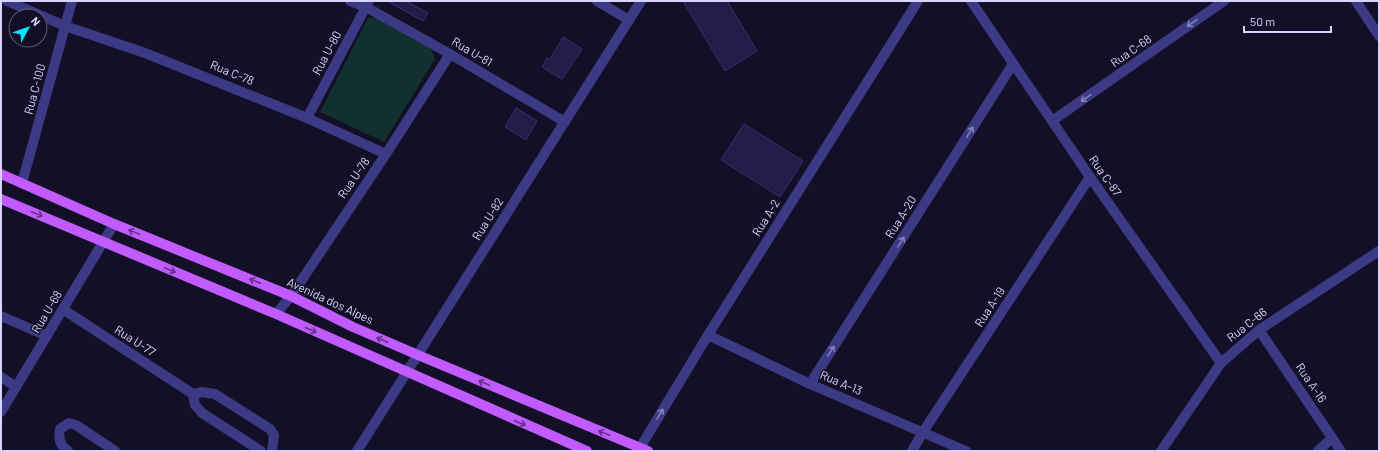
<svg xmlns="http://www.w3.org/2000/svg" width="1380" height="452" viewBox="0 0 1380 452" font-family="Barlow,sans-serif">
	<rect width="100%" height="100%" fill="#130f26"/>
	<polygon fill="#12302f" points="379,17 431,49 435,59 384,142 320,112 368,18"/>
	<g fill="#241b47" stroke="#3b2d73">
		<polygon points="387,1 406,1 428,13 423,21"/>
		<polygon points="683,1 727,1 757,51 725,71"/>
		<polygon points="563,37 582,49 562,79 542,67 547,58 550,59"/>
		<polygon points="516,108 537,121 526,140 505,127"/>
		<polygon points="744,124 803,161 780,197 721,160"/>
	</g>
	<g fill="none" stroke-linecap="round" stroke-linejoin="round">
		<g stroke="#3d3a85" stroke-width="10">
			<polyline points="7,1 65,26 145,53 307,118 386,154"/>
			<polyline points="350,1 366,7 450,54 565,122"/>
			<polyline points="597,1 629,20"/>
			<polyline points="971,1 1090,177 1221,363"/>
			<polyline points="1356,1 1379,36"/>
			<polyline points="307,118 369,1"/>
			<polyline points="1052,121 1224,1"/>
			<polyline points="22,183 72,1"/>
			<polyline points="64,310 193,394"/>
			<polyline points="276,314 291,296 386,154 450,54"/>
			<polyline points="1,316 47,336"/>
			<polyline points="1259,330 1341,451"/>
			<polyline points="708,335 810,384 966,451"/>
			<polyline points="1,377 16,387"/>
			<polyline points="810,384 1013,64"/>
			<polyline points="1,412 114,224"/>
			<path d="M68 451C60 446 58 438 60 429L69 423 76 425 115 451"/>
			<polyline points="261,451 202,413 195,405 193,394 202,392 215,394 270,429 274,435 272,451"/>
			<polyline points="357,451 641,1"/>
			<polyline points="638,451 708,335 918,1"/>
			<polyline points="912,451 923,432 1090,177"/>
			<polyline points="1161,451 1221,363 1259,330 1379,251"/>
			<polyline points="1318,451 1332,438"/>
		</g>
		<g stroke="#c25bff" stroke-width="10">
			<polyline points="1,174 114,224 291,296 353,327 418,355 648,451"/>
			<polyline points="1,199 276,314 587,451"/>
		</g>
	</g>
	<defs><path id="oneway-shaft" d="M-6 0H5M1.5-3L5.5 0L1.5 3" fill="none" stroke-width="1.6" stroke-linecap="round" stroke-linejoin="round"/></defs>
	<g stroke="#837fbc">
		<use href="#oneway-shaft" transform="translate(1192 23) rotate(145)"/>
		<use href="#oneway-shaft" transform="translate(1086 98) rotate(145)"/>
		<use href="#oneway-shaft" transform="translate(970 132) rotate(-58)"/>
		<use href="#oneway-shaft" transform="translate(901 242) rotate(-58)"/>
		<use href="#oneway-shaft" transform="translate(831 351) rotate(-57)"/>
		<use href="#oneway-shaft" transform="translate(660 414) rotate(-59)"/>
	</g>
	<g stroke="#623188">
		<use href="#oneway-shaft" transform="translate(37 214) rotate(22)"/>
		<use href="#oneway-shaft" transform="translate(134 232) rotate(-158)"/>
		<use href="#oneway-shaft" transform="translate(170 270) rotate(23)"/>
		<use href="#oneway-shaft" transform="translate(255 281) rotate(-158)"/>
		<use href="#oneway-shaft" transform="translate(311 330) rotate(24)"/>
		<use href="#oneway-shaft" transform="translate(382 340) rotate(-157)"/>
		<use href="#oneway-shaft" transform="translate(484 383) rotate(-157)"/>
		<use href="#oneway-shaft" transform="translate(520 423) rotate(23)"/>
		<use href="#oneway-shaft" transform="translate(604 433) rotate(-158)"/>
	</g>
	<g text-anchor="middle" stroke-width="3" stroke-linejoin="round" paint-order="stroke">
		<g font-size="12" fill="#d9d4ff" stroke="#130f26">
			<text transform="translate(1131 51) rotate(-35)" y="4">Rua C-68</text>
			<text transform="translate(472 52) rotate(31)" y="4">Rua U-81</text>
			<text transform="translate(327 53) rotate(-62)" y="4">Rua U-80</text>
			<text transform="translate(232 73) rotate(22)" y="4">Rua C-78</text>
			<text transform="translate(35 89) rotate(-75)" y="4">Rua C-100</text>
			<text transform="translate(1105 176) rotate(55)" y="4">Rua C-87</text>
			<text transform="translate(354 178) rotate(-56)" y="4">Rua U-78</text>
			<text transform="translate(901 217) rotate(-58)" y="4">Rua A-20</text>
			<text transform="translate(766 218) rotate(-58)" y="4">Rua A-2</text>
			<text transform="translate(488 219) rotate(-58)" y="4">Rua U-82</text>
			<text transform="translate(330 301) rotate(25)" y="4">Avenida dos Alpes</text>
			<text transform="translate(990 307) rotate(-57)" y="4">Rua A-19</text>
			<text transform="translate(47 312) rotate(-59)" y="4">Rua U-68</text>
			<text transform="translate(1247 325) rotate(-38)" y="4">Rua C-66</text>
			<text transform="translate(135 341) rotate(33)" y="4">Rua U-77</text>
			<text transform="translate(841 383) rotate(23)" y="4">Rua A-13</text>
			<text transform="translate(1311 383) rotate(56)" y="4">Rua A-16</text>
		</g>
	</g>
	<rect width="1380" height="452" fill="none" stroke="#d9d4ff" stroke-width="4"/>
	<g transform="translate(28 28) rotate(49)"><circle r="19" fill="#130f26" stroke="#625e7d"/>
	<path d="M0-3L7 15L0 10L-7 15Z" fill="#00e5ff"/>
	<text y="-6" font-size="11" font-weight="bold" text-anchor="middle" fill="#d9d4ff">N</text>
	</g>
	<path d="M1244 26v6h87v-6" fill="none" stroke="#d9d4ff" stroke-width="2"/>
	<text x="1250" y="26" font-size="12" fill="#d9d4ff" stroke="#130f26" stroke-width="3" paint-order="stroke">50 m</text>
</svg>
